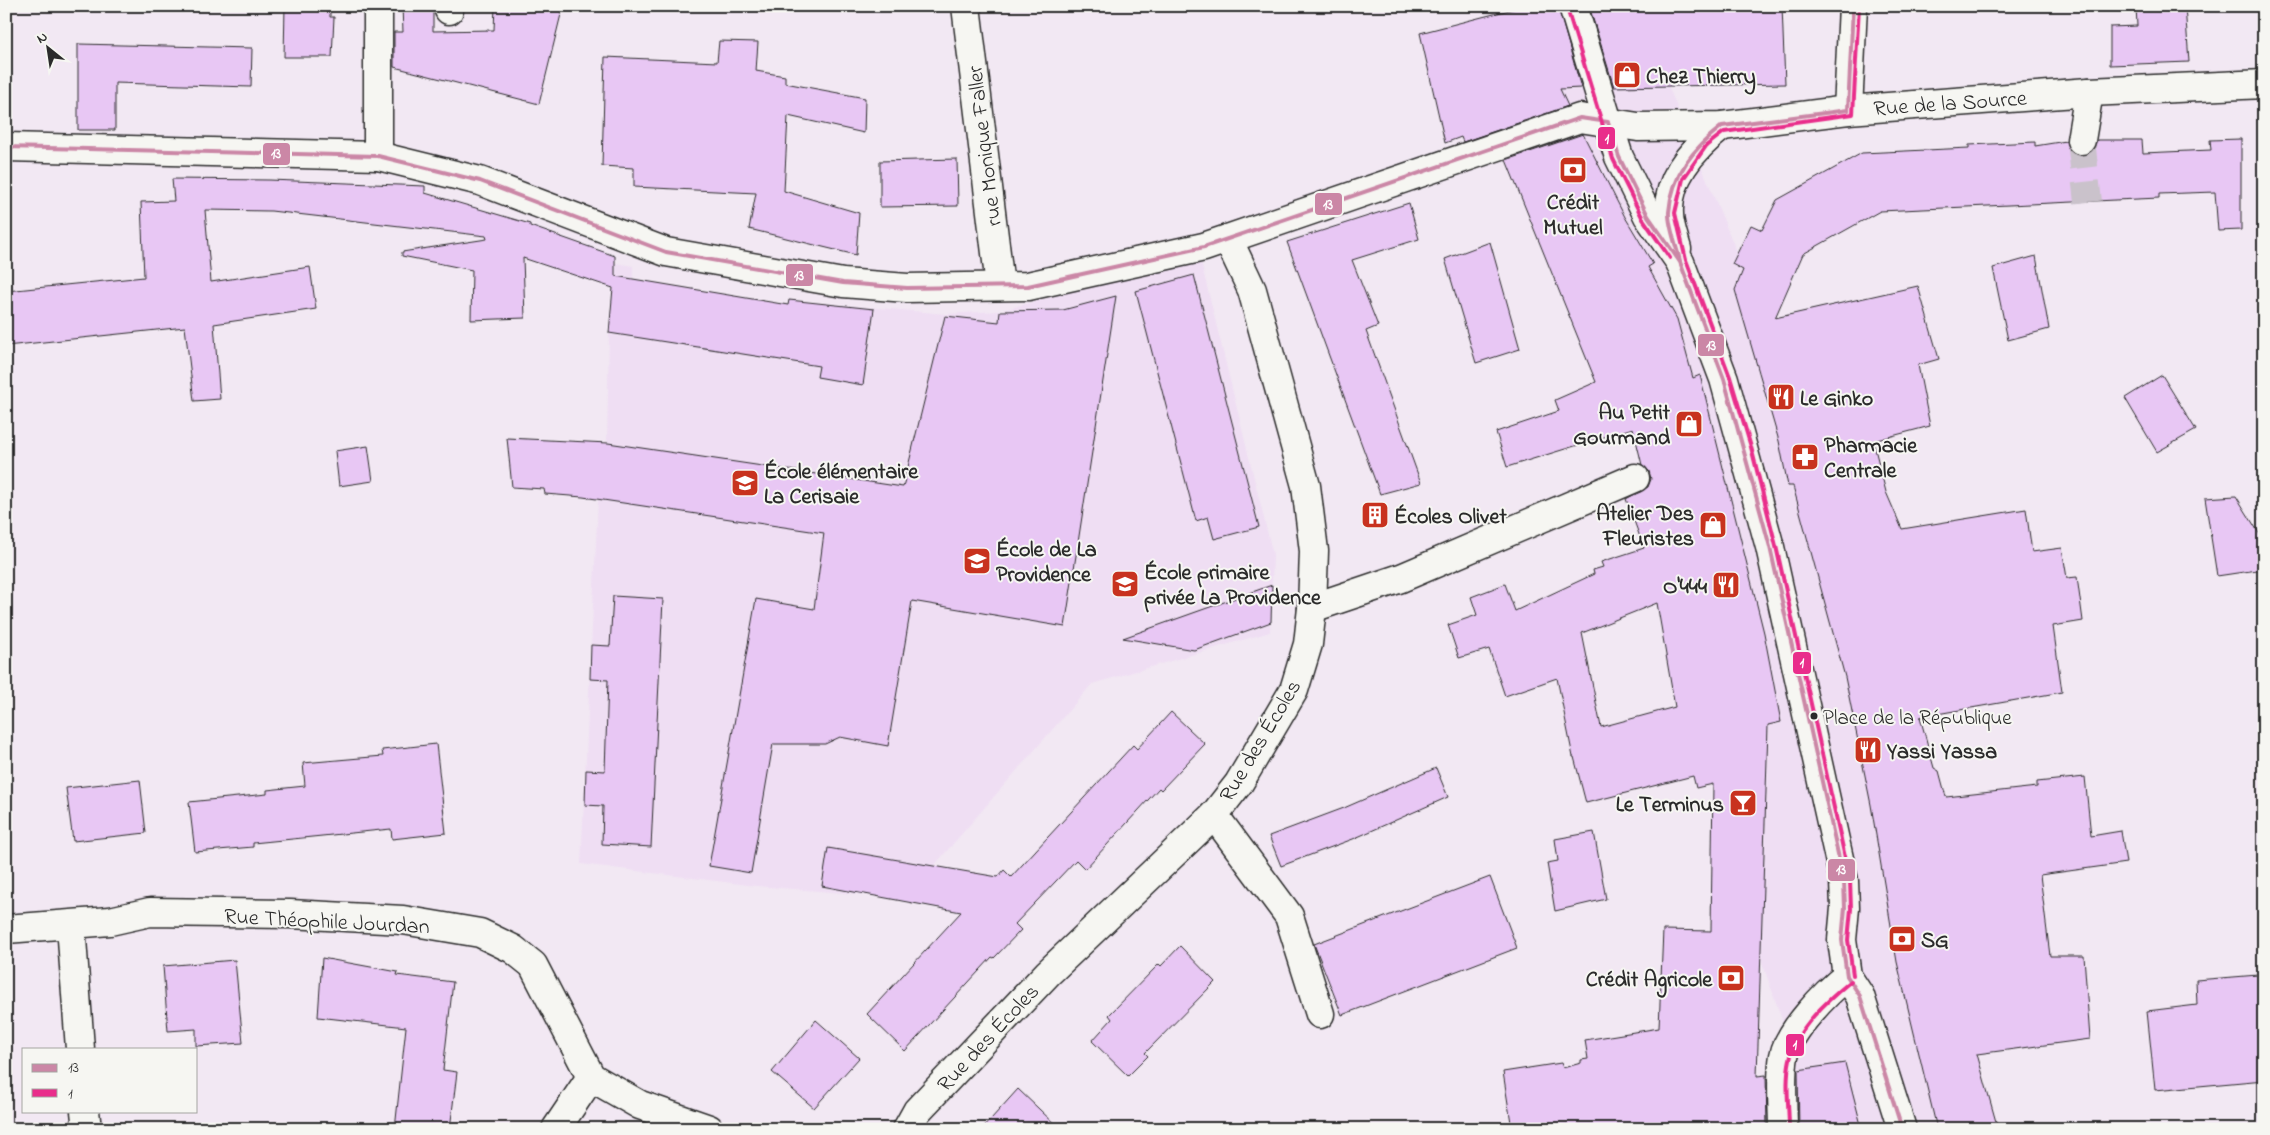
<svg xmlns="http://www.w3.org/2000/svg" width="2270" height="1135" viewBox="0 0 2270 1135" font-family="'Indie Flower',sans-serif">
	<rect width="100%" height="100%" fill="#f2e8f3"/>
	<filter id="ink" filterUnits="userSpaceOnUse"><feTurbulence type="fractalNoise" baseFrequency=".02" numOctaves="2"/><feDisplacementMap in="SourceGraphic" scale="10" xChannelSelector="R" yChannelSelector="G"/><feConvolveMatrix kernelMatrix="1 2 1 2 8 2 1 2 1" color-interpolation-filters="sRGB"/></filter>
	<g filter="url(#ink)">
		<g fill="#efdef3">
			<polygon points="1512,6 1641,6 1665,78 1776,347 1994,1129 1820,1129 1731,873 1736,705 1588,227"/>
			<polygon points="1200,258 1273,555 1270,632 1092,684 906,898 756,886 581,864 598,499 607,443 609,333 615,263 633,266 633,279 788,305 789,300 946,314 999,311"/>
		</g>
		<g fill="#e8c7f4" stroke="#2b2b2b" fill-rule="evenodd">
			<polygon points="285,6 330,6 330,17 334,17 332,57 284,57"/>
			<polygon points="402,6 433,6 433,31 494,30 495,6 563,6 539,104 394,67 394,32 403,32"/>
			<polygon points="1525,6 1558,6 1581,88 1560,89 1568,106 1463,142 1461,137 1445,143 1420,33"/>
			<polygon points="1589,6 1782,6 1785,84 1614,87"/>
			<polygon points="2136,6 2185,6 2189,62 2110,65 2110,27 2137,26"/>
			<polygon points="719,41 758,42 756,71 785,76 785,83 865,98 864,133 788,116 784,191 859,213 856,255 749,229 756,193 634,187 634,168 602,166 605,57 717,62"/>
			<polygon points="78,44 252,48 251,87 115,83 115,130 78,130"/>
			<path d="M1583 134 1625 217 1653 264 1648 267 1677 319 1693 378 1700 375 1764 633 1781 722 1768 725 1767 759 1757 1076 1766 1075 1767 1129H1512L1503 1072 1561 1063 1563 1068 1581 1063V1060L1588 1059 1585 1040 1659 1028 1663 930 1711 931 1713 784 1696 788 1693 776 1586 803 1574 757H1573L1557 678 1505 696 1489 649 1459 658 1448 625 1477 615 1471 597 1505 584 1515 611 1594 574 1593 570 1603 567 1601 562 1644 548 1626 499 1648 487 1651 479 1649 471 1642 465 1633 428 1507 467 1496 432 1559 411 1555 400 1596 382 1506 160ZM1657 603 1675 707 1601 727 1582 633Z"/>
			<polygon points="2241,139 2241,230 2218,231 2215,192 2159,194 2159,198 1880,211 1803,254 1775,318 1918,286 1939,359 1918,365 1930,426 1873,441 1886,492 1902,529 2026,509 2032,552 2062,548 2067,578 2077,577 2083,621 2053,626 2062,692 1920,717 1934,768 1939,771 1946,797 2037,787 2037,782 2085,777 2091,836 2121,831 2126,863 2040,875 2050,956 2084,956 2090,1039 1977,1054 1998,1129 1937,1129 1897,962 1871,805 1845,677 1793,486 1788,486 1779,441 1735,290 1743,270 1732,264 1751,225 1762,230 1777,200 1862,153 1969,148 1969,145 2035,142 2035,146 2066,141 2071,152 2079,155 2087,154 2093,150 2097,140 2142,140 2143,153 2211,150 2210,140"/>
			<polygon points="957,159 958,206 880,207 880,161"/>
			<polygon points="172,179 269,180 425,186 425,193 530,224 530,226 615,256 615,276 788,305 789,300 874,309 863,385 817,377 819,366 609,333 613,288 523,258 525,318 471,320 472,270 402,256 402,252 487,239 486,236 271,211 205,210 211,282 310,267 316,309 214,324 220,399 194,401 185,327 6,346 6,291 144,277 141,202 174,201"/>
			<polygon points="1409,203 1419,239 1352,260 1378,326 1366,331 1421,483 1380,494 1287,242"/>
			<polygon points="1490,242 1520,349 1476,363 1445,259"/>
			<polygon points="2036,256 2049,329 2008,340 1993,268"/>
			<polygon points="1194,275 1259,527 1214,539 1208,517 1196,521 1136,291"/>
			<polygon points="1116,296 1065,627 912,601 888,746 840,737 825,744 773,744 751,873 709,866 756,599 814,609 824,533 583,497 545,494 544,489 512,487 507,438 608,443 903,487 945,316 999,322 1000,311 1063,310"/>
			<polygon points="2162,375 2196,430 2157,452 2125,398"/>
			<polygon points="368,446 373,481 339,486 335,451"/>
			<polygon points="2236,496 2262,538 2264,569 2217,576 2205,498"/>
			<polygon points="1272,585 1271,622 1194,650 1123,638"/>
			<polygon points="613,596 663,599 651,847 602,844 603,806 585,805 586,770 605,771 608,680 590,679 591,645 610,646"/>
			<polygon points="1171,712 1205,744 1161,790 1159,788 1085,869 1076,860 1015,924 1021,930 994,958 992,957 905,1051 867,1014 961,912 822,886 828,848 998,877 1004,870 1011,877 1133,745 1137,749"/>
			<polygon points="436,744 446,833 392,839 391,829 253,843 253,847 195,852 189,802 267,794 267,790 305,786 303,763 383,756 382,750"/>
			<polygon points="1436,768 1448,797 1353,839 1281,866 1269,836 1344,808"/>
			<polygon points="140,780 146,833 73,841 66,788"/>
			<polygon points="1594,832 1606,899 1555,911 1547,863 1558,861 1555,839"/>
			<polygon points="1490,877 1517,948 1342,1015 1314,944"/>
			<polygon points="1180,946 1215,982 1145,1053 1148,1056 1128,1076 1092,1041 1112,1019 1109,1015 1159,964 1161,966"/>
			<polygon points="322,958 398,972 397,975 453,982 443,1070 457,1072 450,1129 395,1129 406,1027 318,1017"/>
			<polygon points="235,960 243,1043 196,1046 196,1029 168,1031 163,966"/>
			<polygon points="2258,975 2261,1001 2264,1000 2264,1080 2155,1090 2147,1011 2197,1005 2196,980"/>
			<polygon points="816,1020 859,1058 814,1108 772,1072"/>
			<polygon points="1845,1063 1862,1129 1799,1129 1798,1070"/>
			<polygon points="1018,1089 1060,1129 982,1129"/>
		</g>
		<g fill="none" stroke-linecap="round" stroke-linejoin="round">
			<polyline stroke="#cac2cb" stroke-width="28" stroke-dasharray="28 14" stroke-linecap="butt" points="2081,140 2088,202"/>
			<defs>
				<g id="minor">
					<polyline points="449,6 449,10"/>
					<polyline points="966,6 1000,286"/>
					<polyline points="1608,122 1619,157 1648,216 1680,262 1724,379 1770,547 1844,881 1845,908 1842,940 1847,976 1860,996 1902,1129"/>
					<polyline points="2081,140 2089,92"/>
					<polyline points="378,156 378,6"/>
					<path d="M1677 249C1674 238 1669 225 1669 214 1667 177 1695 147 1722 126"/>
					<polyline points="1312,608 1401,578 1635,478"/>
					<polyline points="1214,815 1289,916 1320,1014"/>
					<polyline points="71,925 80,1049"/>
					<polyline points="6,929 110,921 150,912 290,914 403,920 480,933 513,949 533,965 591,1077 640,1105 709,1129"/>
					<polyline points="85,1111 87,1129"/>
					<polyline points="556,1129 591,1077"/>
					<polyline points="907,1129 917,1111 1048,973 1214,815 1239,783 1294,690 1308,644 1312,608 1314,551 1306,486 1252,290 1228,239"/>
					<path d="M1783 1129C1783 1107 1780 1076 1784 1056 1789 1030 1827 992 1847 976"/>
				</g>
				<g id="major">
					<polyline points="1573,6 1608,122"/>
					<polyline points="1848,110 1853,6"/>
					<polyline points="6,147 378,156 480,181 666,252 843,283 907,288 1028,286 1204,247 1580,118 1638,127 1722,126 1848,110 2089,92 2264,84"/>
				</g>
			</defs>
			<use href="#minor" stroke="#2b2b2b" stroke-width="31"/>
			<use href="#major" stroke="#2b2b2b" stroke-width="31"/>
			<use href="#minor" stroke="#f6f6f2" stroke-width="28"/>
			<use href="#major" stroke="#f6f6f2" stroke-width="28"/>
			<defs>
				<g id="bus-1">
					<polyline points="1848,110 1853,6"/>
					<polyline points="1722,126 1848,110"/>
					<polyline points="6,147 378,156 480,181 666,252 843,283 907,288 1028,286 1204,247 1580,118 1608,122 1619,157 1648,216 1680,262 1724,379 1770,547 1844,881 1845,908 1842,940 1847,976 1860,996 1902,1129"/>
					<path d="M1680 261C1677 248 1668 225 1669 212 1672 174 1694 148 1722 126"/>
				</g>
				<g id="bus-2">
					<polyline points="1567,8 1613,159 1643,219 1670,258"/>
					<polyline points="1853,975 1848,940 1851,909 1850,880 1776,546 1751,447 1730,377 1686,260 1675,213 1683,179 1706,146 1724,132 1853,114 1859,6"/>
					<path d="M1789 1129C1789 1106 1785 1082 1790 1059 1796 1028 1828 1000 1851 981"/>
				</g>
			</defs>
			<use href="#bus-1" stroke="#f6f6f2" stroke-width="8"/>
			<use href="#bus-2" stroke="#f6f6f2" stroke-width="8"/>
			<use href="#bus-1" stroke="#cb87a6" stroke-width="4"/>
			<use href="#bus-2" stroke="#e92d8b" stroke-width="4"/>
		</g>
	</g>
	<defs>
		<symbol id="shop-square" viewBox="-11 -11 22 22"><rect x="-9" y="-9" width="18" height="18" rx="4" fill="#c8321e" stroke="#f6f6f2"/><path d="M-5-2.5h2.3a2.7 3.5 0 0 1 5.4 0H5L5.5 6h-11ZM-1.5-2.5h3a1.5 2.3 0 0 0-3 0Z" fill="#fff"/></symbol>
		<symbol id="bank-square" viewBox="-11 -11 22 22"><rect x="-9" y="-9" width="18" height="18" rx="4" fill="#c8321e" stroke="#f6f6f2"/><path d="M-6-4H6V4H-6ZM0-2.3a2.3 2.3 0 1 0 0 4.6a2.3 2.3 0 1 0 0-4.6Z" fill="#fff"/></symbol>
		<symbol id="restaurant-square" viewBox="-11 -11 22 22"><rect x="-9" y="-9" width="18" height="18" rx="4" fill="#c8321e" stroke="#f6f6f2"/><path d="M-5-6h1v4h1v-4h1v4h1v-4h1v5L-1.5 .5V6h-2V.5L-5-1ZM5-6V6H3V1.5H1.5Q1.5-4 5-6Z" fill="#fff"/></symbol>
		<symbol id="pharmacy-square" viewBox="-11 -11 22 22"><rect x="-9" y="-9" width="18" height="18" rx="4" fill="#c8321e" stroke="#f6f6f2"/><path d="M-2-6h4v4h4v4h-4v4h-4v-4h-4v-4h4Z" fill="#fff"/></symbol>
		<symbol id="school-square" viewBox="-11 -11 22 22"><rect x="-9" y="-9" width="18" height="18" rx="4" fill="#c8321e" stroke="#f6f6f2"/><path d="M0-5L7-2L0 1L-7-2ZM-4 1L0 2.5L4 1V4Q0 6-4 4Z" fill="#fff"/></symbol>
		<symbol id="building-square" viewBox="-11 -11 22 22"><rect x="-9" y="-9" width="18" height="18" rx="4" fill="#c8321e" stroke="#f6f6f2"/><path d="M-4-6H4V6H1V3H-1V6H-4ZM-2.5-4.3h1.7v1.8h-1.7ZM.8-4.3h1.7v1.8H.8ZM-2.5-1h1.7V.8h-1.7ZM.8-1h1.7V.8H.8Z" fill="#fff"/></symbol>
		<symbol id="bar-square" viewBox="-11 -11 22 22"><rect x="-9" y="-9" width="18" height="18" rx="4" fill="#c8321e" stroke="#f6f6f2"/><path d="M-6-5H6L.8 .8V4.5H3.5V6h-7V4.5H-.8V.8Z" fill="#fff"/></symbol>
	</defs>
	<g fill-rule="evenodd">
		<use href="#shop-square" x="1611" y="59" width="32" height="32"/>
		<use href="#bank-square" x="1557" y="154" width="32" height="32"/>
		<use href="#restaurant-square" x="1765" y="381" width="32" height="32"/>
		<use href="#shop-square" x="1673" y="408" width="32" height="32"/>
		<use href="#pharmacy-square" x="1789" y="441" width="32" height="32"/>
		<use href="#school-square" x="729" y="467" width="32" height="32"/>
		<use href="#building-square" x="1359" y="499" width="32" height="32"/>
		<use href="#shop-square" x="1697" y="509" width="32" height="32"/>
		<use href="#school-square" x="961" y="545" width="32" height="32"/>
		<use href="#school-square" x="1109" y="568" width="32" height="32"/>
		<use href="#restaurant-square" x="1710" y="569" width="32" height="32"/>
		<use href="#restaurant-square" x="1852" y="734" width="32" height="32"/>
		<use href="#bar-square" x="1727" y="787" width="32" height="32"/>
		<use href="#bank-square" x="1886" y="923" width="32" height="32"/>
		<use href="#bank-square" x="1715" y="962" width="32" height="32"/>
	</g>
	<circle fill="#2b2b2b" stroke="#f6f6f2" stroke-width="2" cx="1814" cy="716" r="4.5"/>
	<g text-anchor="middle" stroke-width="4" stroke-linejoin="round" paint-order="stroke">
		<g font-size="21" fill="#2b2b2b" stroke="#f6f6f2" text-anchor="start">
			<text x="1823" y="724">Place de la République</text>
		</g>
		<g font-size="22" font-weight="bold" fill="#2b2b2b" stroke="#f6f6f2" text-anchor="start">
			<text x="1646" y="83">Chez Thierry</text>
			<text x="1573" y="209" text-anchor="middle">Crédit<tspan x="1573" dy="25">Mutuel</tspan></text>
			<text x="1800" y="405">Le Ginko</text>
			<text x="1670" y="419" text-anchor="end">Au Petit<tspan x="1670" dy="25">Gourmand</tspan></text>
			<text x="1824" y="452">Pharmacie<tspan x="1824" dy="25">Centrale</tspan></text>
			<text x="764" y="478">École élémentaire<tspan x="764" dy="25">La Cerisaie</tspan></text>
			<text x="1694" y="520" text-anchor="end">Atelier Des<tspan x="1694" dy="25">Fleuristes</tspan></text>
			<text x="1394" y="523">Écoles Olivet</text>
			<text x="996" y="556">École de La<tspan x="996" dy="25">Providence</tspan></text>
			<text x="1144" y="579">École primaire<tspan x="1144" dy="25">privée La Providence</tspan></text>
			<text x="1707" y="593" text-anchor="end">O'444</text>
			<text x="1887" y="758">Yassi Yassa</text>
			<text x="1724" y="811" text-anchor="end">Le Terminus</text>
			<text x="1921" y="947">SG</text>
			<text x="1712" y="986" text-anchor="end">Crédit Agricole</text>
		</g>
		<g font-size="22" fill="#2b2b2b" stroke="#f6f6f2">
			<text transform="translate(1950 102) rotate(-4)" y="8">Rue de la Source</text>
			<text transform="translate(983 146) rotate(-97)" y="8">rue Monique Faller</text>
			<text transform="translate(1259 740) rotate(-59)" y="8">Rue des Écoles</text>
			<text transform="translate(327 920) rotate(3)" y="8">Rue Théophile Jourdan</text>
			<text transform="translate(987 1037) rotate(-47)" y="8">Rue des Écoles</text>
		</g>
	</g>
	<g stroke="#f6f6f2" stroke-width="2">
		<rect x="1597" y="126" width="19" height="24" rx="5" fill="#e92d8b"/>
		<rect x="262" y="142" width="29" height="24" rx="5" fill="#cb87a6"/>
		<rect x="1314" y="192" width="29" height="24" rx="5" fill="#cb87a6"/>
		<rect x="785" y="263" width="29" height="24" rx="5" fill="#cb87a6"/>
		<rect x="1697" y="333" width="28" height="24" rx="5" fill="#cb87a6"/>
		<rect x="1792" y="651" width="20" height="24" rx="5" fill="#e92d8b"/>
		<rect x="1827" y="858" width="29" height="24" rx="5" fill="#cb87a6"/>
		<rect x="1785" y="1033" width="20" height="24" rx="5" fill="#e92d8b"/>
	</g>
	<g font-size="14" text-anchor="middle" font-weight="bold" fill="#fff">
		<text x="1607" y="143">1</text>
		<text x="276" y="158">13</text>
		<text x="1328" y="209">13</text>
		<text x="799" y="280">13</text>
		<text x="1711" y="350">13</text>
		<text x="1802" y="667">1</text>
		<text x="1841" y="874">13</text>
		<text x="1795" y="1049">1</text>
	</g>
	<rect width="2270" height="1135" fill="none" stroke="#f6f6f2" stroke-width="25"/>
	<rect x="12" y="12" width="2245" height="1110" fill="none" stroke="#2b2b2b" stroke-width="2" filter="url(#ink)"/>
	<rect x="22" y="1048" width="175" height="65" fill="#f6f6f2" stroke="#a5a5a2"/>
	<rect x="32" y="1064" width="25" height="8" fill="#cb87a6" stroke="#a5a5a2"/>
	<text x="68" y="1072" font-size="15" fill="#2b2b2b">13</text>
	<rect x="32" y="1089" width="25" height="8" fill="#e92d8b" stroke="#a5a5a2"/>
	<text x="68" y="1098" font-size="15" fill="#2b2b2b">1</text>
	<g transform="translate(48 48) rotate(330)" stroke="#f6f6f2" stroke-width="4" paint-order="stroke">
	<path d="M0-4L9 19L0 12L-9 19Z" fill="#2b2b2b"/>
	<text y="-8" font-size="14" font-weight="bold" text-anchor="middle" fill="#2b2b2b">N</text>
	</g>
</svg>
